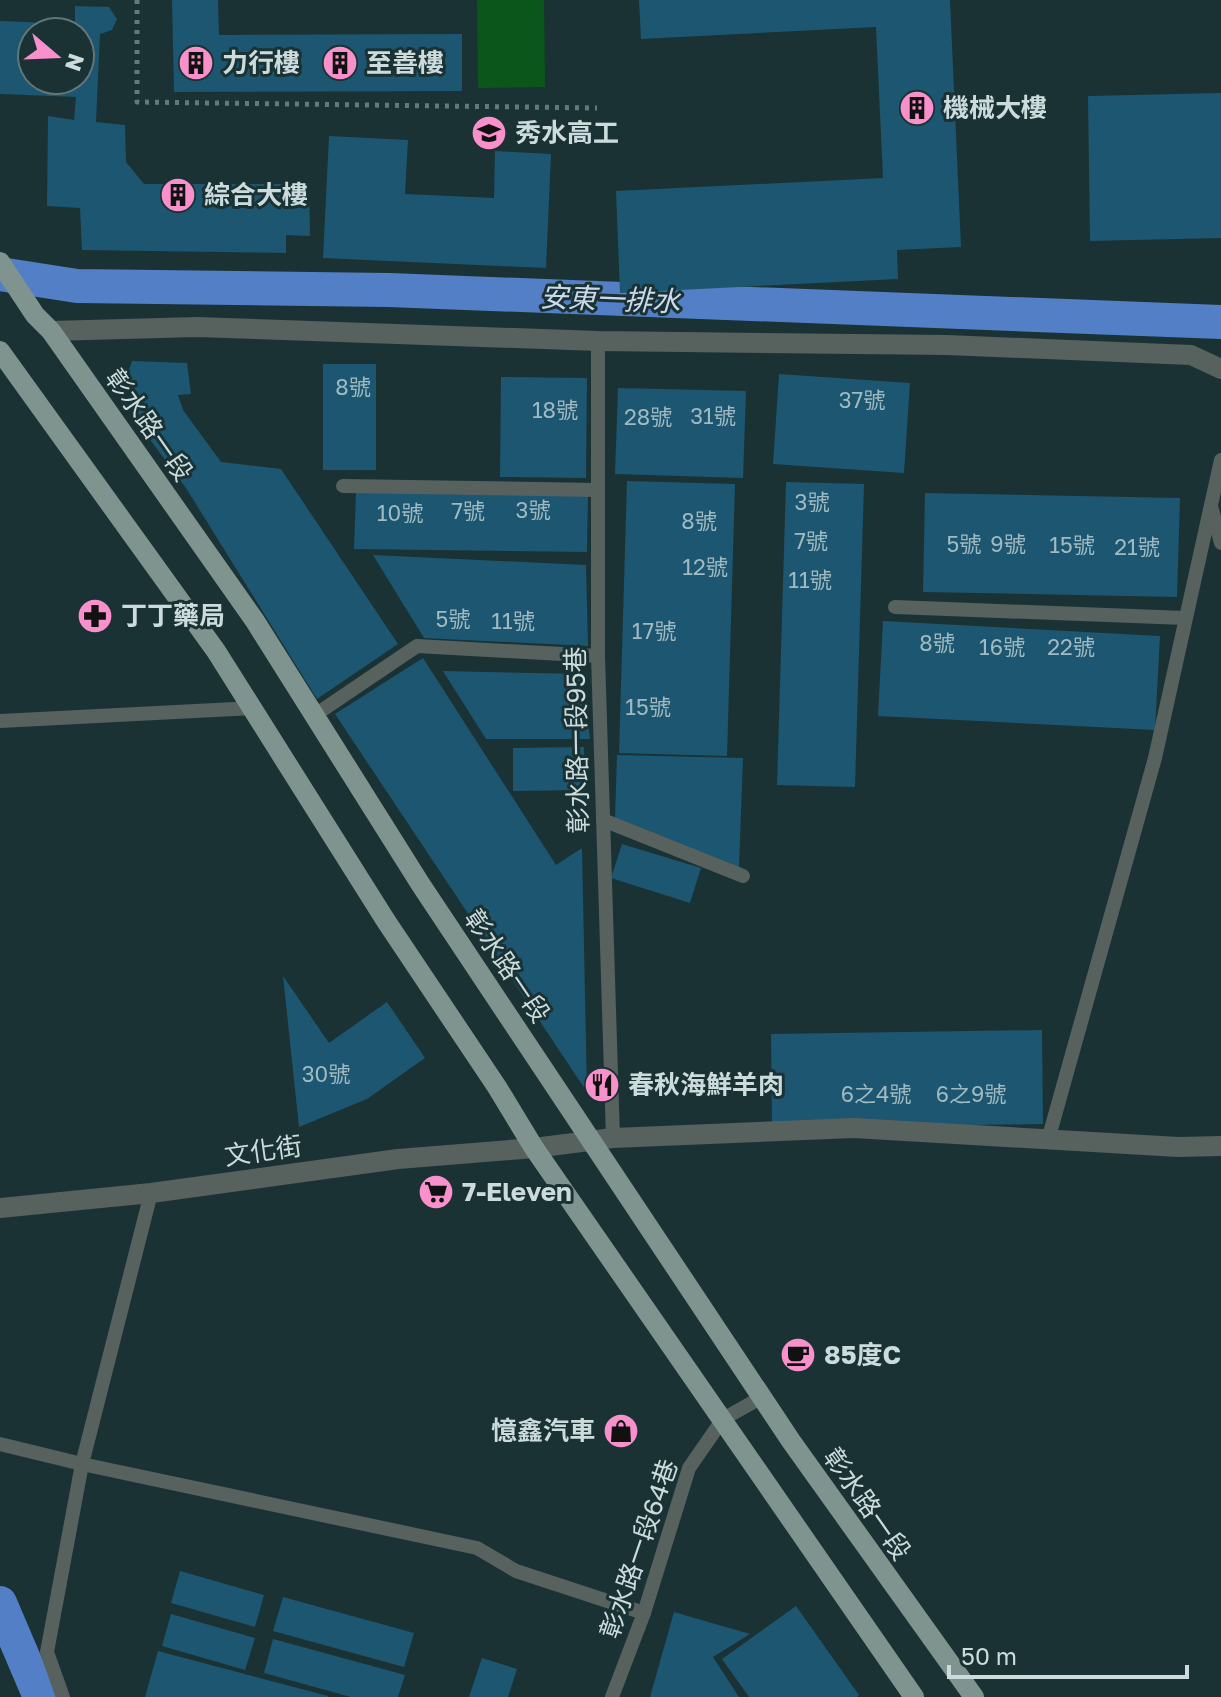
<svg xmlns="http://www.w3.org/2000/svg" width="1221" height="1697" viewBox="0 0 1221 1697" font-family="'Golos Text','Noto Sans TC',sans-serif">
	<rect width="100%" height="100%" fill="#1a3234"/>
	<polygon fill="#0b571b" points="477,0 544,0 545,87 478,88"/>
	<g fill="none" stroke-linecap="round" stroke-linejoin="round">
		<g stroke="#537fc6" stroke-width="34">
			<polyline points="0,274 77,286 389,290 1221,322"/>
			<polyline points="0,1603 40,1697"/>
		</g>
	</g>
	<g fill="#1d5670" fill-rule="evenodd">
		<polygon points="172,0 218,0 219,35 462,34 462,91 174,92"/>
		<polygon points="639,0 950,0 961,247 897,250 898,279 620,293 616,191 883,178 876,27 641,39"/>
		<path d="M75 6 109 7 117 19 112 30 100 34 96 122 125 125 126 162 144 184H309L310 236 286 235V253L82 250 80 208 47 206 48 116 74 120 76 97 0 94V21L75 24ZM32 32H80V80H32Z"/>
		<polygon points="1221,93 1221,238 1090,241 1088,96"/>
		<polygon points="329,136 408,140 405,194 494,198 495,151 551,154 546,268 323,258"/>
		<polygon points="132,361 187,363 191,394 178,395 183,410 221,462 281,469 398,644 317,699 186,488 148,437 125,382"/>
		<rect x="323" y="364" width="53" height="106"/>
		<polygon points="779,374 910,383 904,473 773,464"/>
		<polygon points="501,377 587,378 586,478 500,477"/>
		<polygon points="618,388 746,391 743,478 615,474"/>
		<polygon points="627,481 735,484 727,756 619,753"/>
		<polygon points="786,482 864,484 855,787 777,785"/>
		<polygon points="356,492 588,495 587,552 354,549"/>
		<polygon points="925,493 1180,498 1177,597 923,592"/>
		<polygon points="373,555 586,565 588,646 424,638"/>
		<polygon points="883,621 1160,636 1155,730 878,716"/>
		<polygon points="423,658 556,865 582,848 587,1092 335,714"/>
		<polygon points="443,671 582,674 590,739 486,739"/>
		<polygon points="584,747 585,790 513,791 513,748"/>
		<polygon points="617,755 743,758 739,868 615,818"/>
		<polygon points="622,844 701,868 690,903 611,878"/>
		<polygon points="283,976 329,1043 387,1002 425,1058 367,1099 299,1127"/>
		<polygon points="1042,1030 1043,1124 772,1128 771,1034"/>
		<polygon points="180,1571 264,1595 255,1627 171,1603"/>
		<polygon points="283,1597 414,1633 404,1667 273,1631"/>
		<polygon points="796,1606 859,1695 857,1697 749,1697 722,1659"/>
		<polygon points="674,1612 750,1634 713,1657 739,1697 650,1697"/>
		<polygon points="171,1614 255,1638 245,1670 162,1646"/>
		<polygon points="273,1639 405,1675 398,1697 351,1697 264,1673"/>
		<polygon points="158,1651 328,1696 328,1697 145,1697"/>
		<polygon points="482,1658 517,1669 508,1697 469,1697"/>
	</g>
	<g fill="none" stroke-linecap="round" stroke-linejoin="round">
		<polyline stroke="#65797b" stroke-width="5" stroke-dasharray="4 6" stroke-linecap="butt" points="137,0 137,102 597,108"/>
		<g stroke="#57615e" stroke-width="14">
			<polyline points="598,341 598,656 613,1138"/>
			<polyline points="343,486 598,490"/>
			<polyline points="1211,506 1221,543"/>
			<polyline points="895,607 1185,618"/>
			<polyline points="315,715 417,646 598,656"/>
			<polyline points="0,721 254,708"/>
			<polyline points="603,820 743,876"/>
			<polyline points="1048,1140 1155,758 1221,460"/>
			<polyline points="151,1193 82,1464 477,1548 516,1571 644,1613"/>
			<polyline points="0,1444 82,1464 47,1652 63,1697"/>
			<polyline points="612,1697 644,1613 689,1468 723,1419 762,1397"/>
		</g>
		<g stroke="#57615e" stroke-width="20">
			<polyline points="51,331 197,327 598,341 947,345 1191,355 1221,369"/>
			<polyline points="0,1208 151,1193 398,1159 534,1148 613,1138 854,1128 1178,1147 1221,1146"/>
		</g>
		<g stroke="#7f948e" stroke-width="20">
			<polyline points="0,262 35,315 51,331 255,621 421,885 791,1441 974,1697"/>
			<polyline points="0,351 216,651 386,921 497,1087 534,1148 914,1697"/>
		</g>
	</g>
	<defs>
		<symbol id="building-disc" viewBox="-11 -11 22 22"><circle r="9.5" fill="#f890cb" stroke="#1a3234"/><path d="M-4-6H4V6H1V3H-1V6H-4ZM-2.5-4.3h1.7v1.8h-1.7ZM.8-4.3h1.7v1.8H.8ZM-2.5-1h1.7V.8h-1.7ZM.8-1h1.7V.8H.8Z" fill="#111"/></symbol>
		<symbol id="school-disc" viewBox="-11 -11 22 22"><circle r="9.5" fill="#f890cb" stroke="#1a3234"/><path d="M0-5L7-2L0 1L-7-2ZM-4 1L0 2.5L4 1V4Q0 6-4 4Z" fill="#111"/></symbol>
		<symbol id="pharmacy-disc" viewBox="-11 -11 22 22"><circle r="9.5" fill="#f890cb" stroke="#1a3234"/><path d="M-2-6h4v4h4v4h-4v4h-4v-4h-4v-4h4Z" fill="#111"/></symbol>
		<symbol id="restaurant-disc" viewBox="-11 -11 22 22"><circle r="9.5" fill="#f890cb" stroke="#1a3234"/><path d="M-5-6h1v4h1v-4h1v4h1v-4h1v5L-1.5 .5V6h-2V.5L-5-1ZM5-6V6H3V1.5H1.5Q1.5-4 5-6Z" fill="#111"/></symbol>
		<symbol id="supermarket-disc" viewBox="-11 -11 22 22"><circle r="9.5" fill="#f890cb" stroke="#1a3234"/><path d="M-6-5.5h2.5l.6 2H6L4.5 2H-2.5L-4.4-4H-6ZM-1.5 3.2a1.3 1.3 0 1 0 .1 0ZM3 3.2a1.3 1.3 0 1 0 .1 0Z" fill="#111"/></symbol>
		<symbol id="cafe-disc" viewBox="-11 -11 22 22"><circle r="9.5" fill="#f890cb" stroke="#1a3234"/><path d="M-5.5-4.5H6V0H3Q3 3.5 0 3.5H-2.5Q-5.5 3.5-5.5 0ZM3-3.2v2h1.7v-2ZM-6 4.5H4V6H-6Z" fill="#111"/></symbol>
		<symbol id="shop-disc" viewBox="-11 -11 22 22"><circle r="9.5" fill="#f890cb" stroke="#1a3234"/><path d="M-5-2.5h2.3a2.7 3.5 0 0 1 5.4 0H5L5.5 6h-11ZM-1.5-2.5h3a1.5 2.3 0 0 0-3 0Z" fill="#111"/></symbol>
	</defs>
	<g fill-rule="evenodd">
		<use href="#building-disc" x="176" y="43" width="40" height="40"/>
		<use href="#building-disc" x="320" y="43" width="40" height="40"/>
		<use href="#building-disc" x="897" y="88" width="40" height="40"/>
		<use href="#school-disc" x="469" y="113" width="40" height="40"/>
		<use href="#building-disc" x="158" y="175" width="40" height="40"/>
		<use href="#pharmacy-disc" x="75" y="596" width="40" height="40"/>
		<use href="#restaurant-disc" x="582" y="1065" width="40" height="40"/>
		<use href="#supermarket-disc" x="416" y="1172" width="40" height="40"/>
		<use href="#cafe-disc" x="778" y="1335" width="40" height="40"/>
		<use href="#shop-disc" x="601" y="1411" width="40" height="40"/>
	</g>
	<g text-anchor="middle" stroke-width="6" stroke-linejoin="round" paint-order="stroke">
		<g font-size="22" fill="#a0bac1">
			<text x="353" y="395">8號</text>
			<text x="862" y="408">37號</text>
			<text x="555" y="418">18號</text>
			<text x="713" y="424">31號</text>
			<text x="648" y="425">28號</text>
			<text x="812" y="510">3號</text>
			<text x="533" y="518">3號</text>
			<text x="468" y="519">7號</text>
			<text x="400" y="521">10號</text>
			<text x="699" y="529">8號</text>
			<text x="811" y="549">7號</text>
			<text x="964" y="552">5號</text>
			<text x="1008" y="552">9號</text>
			<text x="1072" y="553">15號</text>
			<text x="1137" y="555">21號</text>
			<text x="705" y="575">12號</text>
			<text x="810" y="588">11號</text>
			<text x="453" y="627">5號</text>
			<text x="513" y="629">11號</text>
			<text x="654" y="639">17號</text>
			<text x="937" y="651">8號</text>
			<text x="1002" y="655">16號</text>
			<text x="1071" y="655">22號</text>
			<text x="648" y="715">15號</text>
			<text x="326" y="1082">30號</text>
			<text x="876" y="1102">6之4號</text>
			<text x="971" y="1102">6之9號</text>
		</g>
		<g font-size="26" font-weight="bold" fill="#ccdbdc" stroke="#1a3234" text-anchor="start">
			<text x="222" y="72">力行樓</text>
			<text x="366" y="72">至善樓</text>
			<text x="943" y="117">機械大樓</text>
			<text x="515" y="142">秀水高工</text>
			<text x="204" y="204">綜合大樓</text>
			<text x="121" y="625">丁丁藥局</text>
			<text x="628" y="1094">春秋海鮮羊肉</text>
			<text x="462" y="1201">7-Eleven</text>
			<text x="824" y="1364">85度C</text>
			<text x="595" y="1440" text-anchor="end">憶鑫汽車</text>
		</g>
		<g font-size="26" fill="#ccdbdc" stroke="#1a3234">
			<text transform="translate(149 425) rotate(55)" y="9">彰水路一段</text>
			<text transform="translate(577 740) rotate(-91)" y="9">彰水路一段95巷</text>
			<text transform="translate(507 966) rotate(56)" y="9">彰水路一段</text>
			<text transform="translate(263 1151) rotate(-8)" y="9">文化街</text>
			<text transform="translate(867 1504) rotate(55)" y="9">彰水路一段</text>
			<text transform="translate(639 1549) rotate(-71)" y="9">彰水路一段64巷</text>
		</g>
		<g font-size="28" font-style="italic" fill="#cdd9ed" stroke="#1a3234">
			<text transform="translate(610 299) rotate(2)" y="10">安東一排水</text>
		</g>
	</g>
	<g transform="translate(56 56) rotate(109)"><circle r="38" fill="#1a3234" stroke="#617677" stroke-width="2"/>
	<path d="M0-6L14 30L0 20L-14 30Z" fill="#f890cb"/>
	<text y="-12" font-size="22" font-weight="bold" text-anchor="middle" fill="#ccdbdc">N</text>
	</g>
	<path d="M949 1665v12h238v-12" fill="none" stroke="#ccdbdc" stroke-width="4"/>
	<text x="961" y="1665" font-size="24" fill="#ccdbdc" stroke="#1a3234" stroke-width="6" paint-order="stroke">50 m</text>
</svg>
